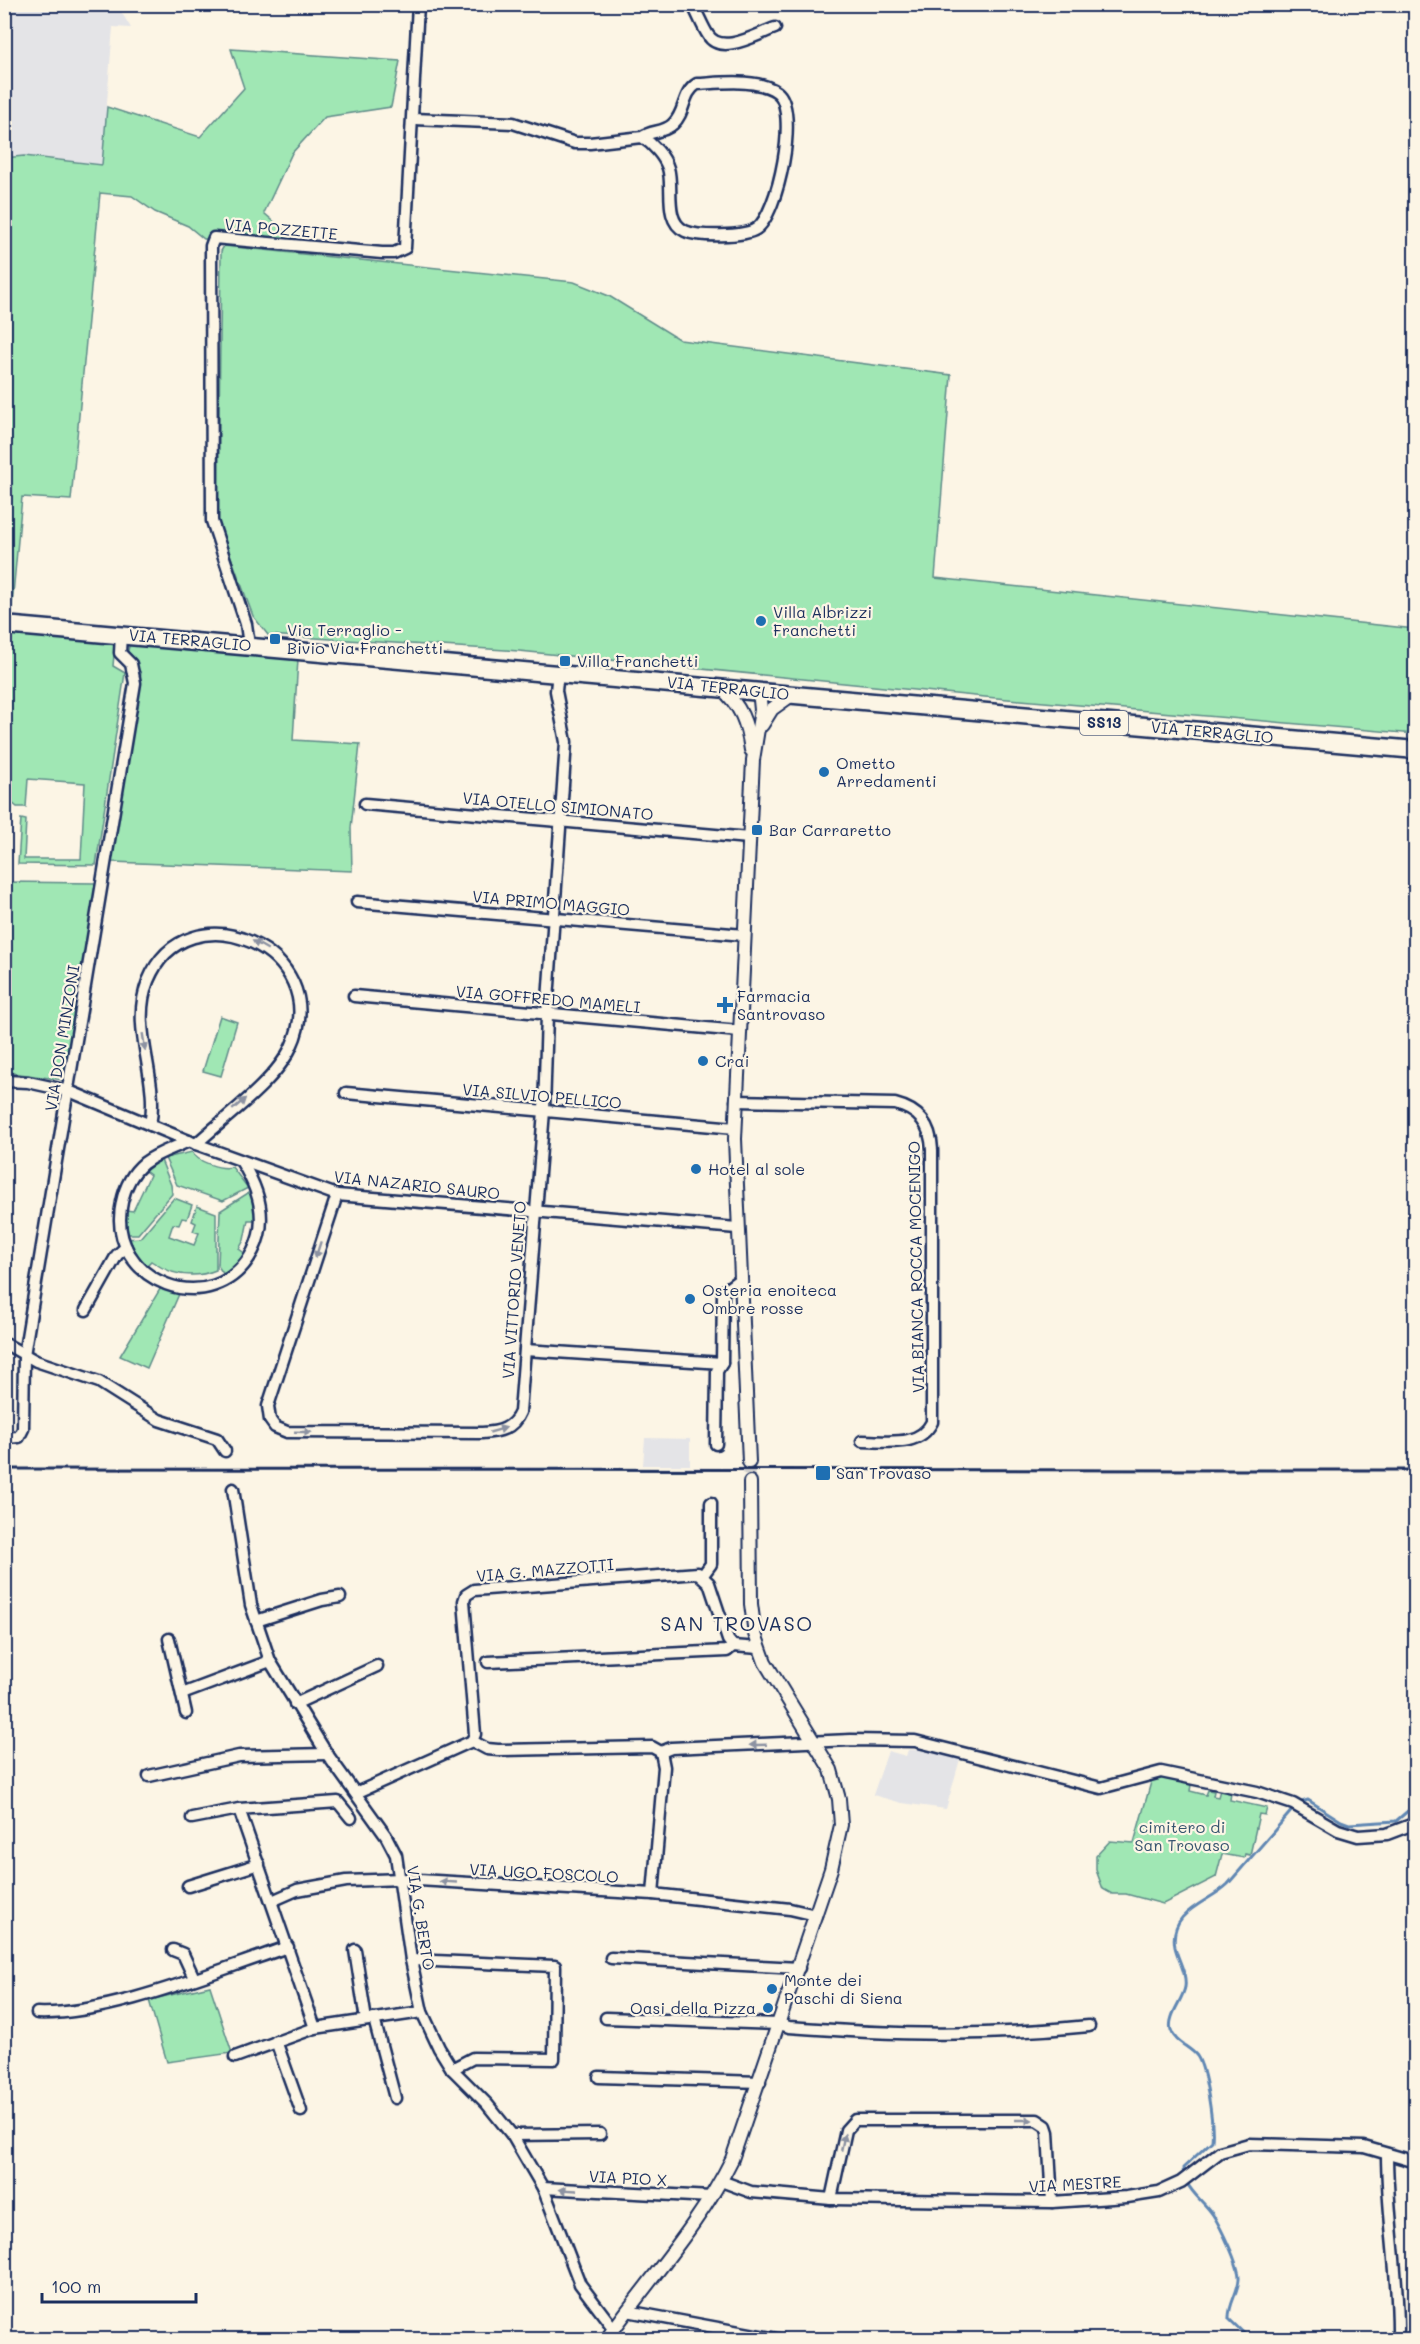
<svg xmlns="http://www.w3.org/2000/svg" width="1420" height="2344" viewBox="0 0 1420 2344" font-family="Mali,sans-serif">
	<rect width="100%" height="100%" fill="#fcf5e5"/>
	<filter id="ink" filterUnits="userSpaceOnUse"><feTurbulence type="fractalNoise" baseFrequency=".0167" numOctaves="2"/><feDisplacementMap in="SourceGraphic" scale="12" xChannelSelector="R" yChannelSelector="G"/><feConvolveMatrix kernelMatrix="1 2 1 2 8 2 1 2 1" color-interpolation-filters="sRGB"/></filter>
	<g filter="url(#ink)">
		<g fill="#e4e4e7">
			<polygon points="4,5 117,5 131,28 113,27 102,165 24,156 5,158"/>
			<polygon points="645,1438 690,1439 690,1465 643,1465"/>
			<polygon points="908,1750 921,1750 960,1759 946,1809 902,1803 873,1795 888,1751 906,1756"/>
		</g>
		<g fill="#a0e7b4" stroke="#5e8b89" stroke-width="1.5">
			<polygon points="231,49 400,61 391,107 325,117 292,153 264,213 300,244 237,238 204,239 188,226 155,212 132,196 100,193 71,500 22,497 11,616 4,615 4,158 24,156 102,165 107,107 200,137 244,88"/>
			<polygon points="224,246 574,282 609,296 680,340 951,375 935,578 1415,629 1415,734 985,697 519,651 268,635 253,616 218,522 221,251"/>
			<polygon points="4,633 115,643 113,666 125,673 96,865 18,864 21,819 26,820 24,859 81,859 85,783 28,779 26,807 17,807 5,797"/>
			<polygon points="130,644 298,659 293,740 360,744 351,828 352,871 112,862 141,673 127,653"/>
			<polygon points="5,882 96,883 64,1080 5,1072"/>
			<polygon points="220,1016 237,1022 221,1076 203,1071"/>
			<path d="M192 1152C197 1162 221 1170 232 1167L248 1188 223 1201 177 1185 165 1158Z"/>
			<polygon points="161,1160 171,1185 172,1194 138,1234 127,1234 126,1210 133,1211 150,1175 145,1171"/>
			<polygon points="248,1193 251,1193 256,1220 248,1220 244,1240 239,1249 246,1254 224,1275 218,1266 220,1211"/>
			<path d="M174 1198 192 1205 187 1219 182 1218 179 1225 173 1224 169 1236 194 1245 199 1233 193 1231 196 1223 192 1221 197 1206 216 1213V1270C192 1280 171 1275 151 1261L146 1266 127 1239 140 1238Z"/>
			<polygon points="160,1289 179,1294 147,1368 120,1356"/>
			<polygon points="1153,1775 1191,1785 1190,1791 1206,1795 1208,1790 1214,1791 1213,1796 1218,1797 1220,1790 1231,1793 1230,1800 1267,1808 1265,1815 1259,1814 1250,1855 1245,1854 1244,1858 1222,1854 1216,1877 1163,1904 1126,1894 1112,1894 1103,1889 1096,1870 1096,1856 1110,1841 1134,1843"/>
			<polygon points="210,1986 232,2053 167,2062 149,2000"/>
		</g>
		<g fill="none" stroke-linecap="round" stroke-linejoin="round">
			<g stroke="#6187b3" stroke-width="3">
				<polyline points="1299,1803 1308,1800 1341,1821 1349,1824 1396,1821 1416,1804"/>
				<path d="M1184 2177 1183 2168 1212 2141C1214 2125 1206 2069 1197 2056 1189 2046 1175 2043 1171 2030 1167 2016 1183 2000 1185 1987 1187 1973 1178 1960 1175 1947 1168 1910 1209 1903 1228 1884L1294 1808"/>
				<path d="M1187 2183C1194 2196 1205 2203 1213 2215 1220 2226 1240 2266 1239 2279 1238 2293 1228 2305 1229 2319L1251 2340"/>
			</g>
			<polyline stroke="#cfcdca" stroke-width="12" stroke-dasharray="12 6" stroke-linecap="butt" points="749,1462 750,1482"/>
			<defs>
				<g id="minor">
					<path d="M692 4C698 14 702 26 708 35 721 56 757 34 775 28"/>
					<path d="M413 119 513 123 575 143H590L642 137C653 144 664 156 668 168 674 186 663 221 685 231 698 237 744 237 756 229 778 215 800 109 777 92 758 78 720 83 697 84 682 93 686 112 673 124 664 133 652 130 642 137"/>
					<polyline points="249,645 246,624 212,521 211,246 214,238 382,253 394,253 405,248 418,4"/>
					<polyline points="365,804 749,838"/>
					<polyline points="357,902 744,935"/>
					<polyline points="354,996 739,1031"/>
					<polyline points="4,1081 28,1082 69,1091 196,1144 337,1195 737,1228"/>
					<polyline points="346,1093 735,1128"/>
					<path d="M736 1101 895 1104C919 1110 931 1125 932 1150V1422C919 1448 887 1441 862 1441"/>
					<path d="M150 1125C160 1077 129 1029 148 981 187 885 336 951 291 1047 275 1082 224 1118 196 1144"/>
					<path d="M189 1141C174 1148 157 1153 144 1163 132 1173 125 1187 122 1202 104 1283 215 1324 253 1251 269 1220 259 1189 241 1161"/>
					<path d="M337 1195 268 1406 270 1420 275 1427 287 1432 482 1433C499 1432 513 1429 520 1412L544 1111 547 1015 566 742 556 691 558 672"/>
					<polyline points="86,1310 117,1255 126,1247"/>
					<polyline points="4,1343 36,1361 99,1382 159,1420 217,1439 225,1451"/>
					<polyline points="525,1350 722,1363 723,1292 740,1279"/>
					<polyline points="4,1438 19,1437 23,1429 24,1355 135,683 131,664 120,653 121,634"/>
					<polyline points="716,1444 717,1371 722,1363"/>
					<polyline points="233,1489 251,1605 270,1661 327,1754 386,1836 396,1855 411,1960 422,2012 439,2048 452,2069 487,2104 512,2135 543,2188 580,2284 614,2329"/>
					<polyline points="703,1575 711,1564 711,1503"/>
					<polyline points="256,1621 322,1600 340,1597"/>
					<polyline points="169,1639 186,1713"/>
					<polyline points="488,1662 727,1651 733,1646 759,1648"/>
					<polyline points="182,1694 270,1661"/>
					<polyline points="295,1704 377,1666"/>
					<polyline points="472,1741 475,1734 464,1601 466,1595 474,1590 698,1573 709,1583 728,1640 733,1646"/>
					<polyline points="149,1776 239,1756 327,1754"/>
					<polyline points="356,1793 472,1741 487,1749 498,1750 652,1747 661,1752 671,1748 851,1740 915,1741 1101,1788 1161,1772 1257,1792 1293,1804 1338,1830 1358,1836 1387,1834 1416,1823"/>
					<polyline points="239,1809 315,2028"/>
					<polyline points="192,1818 239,1809 338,1802 351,1818"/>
					<polyline points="188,1886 259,1864"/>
					<polyline points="653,1894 664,1767 661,1752"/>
					<polyline points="272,1901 297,1890 346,1881 402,1879 653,1894 790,1909 816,1915"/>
					<polyline points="173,1950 183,1954 194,1978"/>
					<polyline points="355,1950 366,2020"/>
					<polyline points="611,1958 799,1968"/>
					<polyline points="411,1960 555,1966 554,2059 473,2058 452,2069"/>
					<path d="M37 2013C109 2016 217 1970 288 1947"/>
					<path d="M606 2018 780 2024 789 2027C894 2035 984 2037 1089 2026"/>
					<polyline points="374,2019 395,2098"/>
					<polyline points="276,2041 301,2111"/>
					<polyline points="235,2057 315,2028 422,2012"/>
					<polyline points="599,2077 760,2082"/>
					<polyline points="512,2135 600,2134"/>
					<path d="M1387 2154C1387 2213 1398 2271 1398 2330"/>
					<polyline points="721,2181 751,2192 831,2199 1052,2202 1127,2197 1159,2192 1181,2182 1220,2152 1249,2144 1364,2147 1416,2162"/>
					<polyline points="543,2188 711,2197"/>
					<polyline points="831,2199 846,2130 855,2120 1037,2120 1046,2126 1048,2132 1052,2202"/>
					<polyline points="627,2311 783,2340"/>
				</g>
				<g id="tertiary">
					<path d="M720 687C741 706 747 722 751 750"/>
					<polyline points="762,725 772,709 793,694"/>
					<polyline points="749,1462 735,1139 753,760 761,710 759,690"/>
					<path d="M606 2340C648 2280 699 2226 732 2159L831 1869 841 1825 839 1799 831 1770 765 1662 755 1634 751 1604 750 1482"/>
				</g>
				<polyline id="primary" points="4,625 1416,750"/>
			</defs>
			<use href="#minor" stroke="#1b2f5e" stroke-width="15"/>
			<use href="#tertiary" stroke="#1b2f5e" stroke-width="16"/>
			<use href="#primary" stroke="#1b2f5e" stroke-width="21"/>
			<use href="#minor" stroke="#fcf5e5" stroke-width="10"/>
			<use href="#tertiary" stroke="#fcf5e5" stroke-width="12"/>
			<use href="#primary" stroke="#fcf5e5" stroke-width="16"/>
			<polyline stroke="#1b2f5e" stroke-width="3" points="4,1469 1416,1470"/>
		</g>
		<defs><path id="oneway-solid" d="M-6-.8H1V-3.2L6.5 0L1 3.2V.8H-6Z" transform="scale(1.5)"/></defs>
		<g fill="#8c92a2">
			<use href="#oneway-solid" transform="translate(260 945) rotate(-150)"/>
			<use href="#oneway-solid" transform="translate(144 1042) rotate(81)"/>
			<use href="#oneway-solid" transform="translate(239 1104) rotate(-41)"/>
			<use href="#oneway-solid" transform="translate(318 1250) rotate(108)"/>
			<use href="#oneway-solid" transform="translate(498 1430) rotate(-16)"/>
			<use href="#oneway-solid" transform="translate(303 1432) rotate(2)"/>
			<use href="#oneway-solid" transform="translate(758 1745) rotate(178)"/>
			<use href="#oneway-solid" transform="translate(448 1882) rotate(-177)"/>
			<use href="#oneway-solid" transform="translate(1024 2120)"/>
			<use href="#oneway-solid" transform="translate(843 2142) rotate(-78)"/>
			<use href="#oneway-solid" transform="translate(568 2190) rotate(-177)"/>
		</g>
	</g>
	<g fill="#1f6fb2" stroke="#fcf5e5" stroke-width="2">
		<circle cx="761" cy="621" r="6"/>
		<rect x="269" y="633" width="12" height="12" rx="3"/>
		<rect x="559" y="655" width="12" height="12" rx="3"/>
		<circle cx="824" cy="772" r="6"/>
		<rect x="751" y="824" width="12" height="12" rx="3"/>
		<path d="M722 996h6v6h6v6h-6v6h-6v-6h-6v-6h6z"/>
		<circle cx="703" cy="1061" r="6"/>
		<circle cx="696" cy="1169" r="6"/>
		<circle cx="690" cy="1299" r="6"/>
		<rect x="815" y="1465" width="16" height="16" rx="3"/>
		<circle cx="772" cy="1989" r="6"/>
		<circle cx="768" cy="2008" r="6"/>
	</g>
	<g text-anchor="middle" stroke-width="4.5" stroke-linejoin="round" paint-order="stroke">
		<rect fill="#fcf5e5" stroke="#5e6a86" stroke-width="1.5" x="1080" y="711" width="48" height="24" rx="4.5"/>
		<g font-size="15" font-weight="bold" fill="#1b2f5e">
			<text x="1104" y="728">SS13</text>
		</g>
		<g font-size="16" fill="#1b2f5e" stroke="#fcf5e5">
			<text transform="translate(281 229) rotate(5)" y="6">VIA POZZETTE</text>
			<text transform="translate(190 640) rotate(5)" y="6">VIA TERRAGLIO</text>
			<text transform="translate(728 688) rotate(6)" y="6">VIA TERRAGLIO</text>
			<text transform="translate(1212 732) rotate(5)" y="6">VIA TERRAGLIO</text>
			<text transform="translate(558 806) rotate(5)" y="6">VIA OTELLO SIMIONATO</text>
			<text transform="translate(551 903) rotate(5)" y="6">VIA PRIMO MAGGIO</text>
			<text transform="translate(548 999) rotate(5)" y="6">VIA GOFFREDO MAMELI</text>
			<text transform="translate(62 1038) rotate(-81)" y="6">VIA DON MINZONI</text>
			<text transform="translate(542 1096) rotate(5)" y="6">VIA SILVIO PELLICO</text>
			<text transform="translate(417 1185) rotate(6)" y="6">VIA NAZARIO SAURO</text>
			<text transform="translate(916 1267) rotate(-91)" y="6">VIA BIANCA ROCCA MOCENIGO</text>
			<text transform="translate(514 1290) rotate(-86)" y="6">VIA VITTORIO VENETO</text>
			<text transform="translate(545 1570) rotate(-5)" y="6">VIA G. MAZZOTTI</text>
			<text transform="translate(544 1873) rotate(3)" y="6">VIA UGO FOSCOLO</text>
			<text transform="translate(421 1918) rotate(81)" y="6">VIA G. BERTO</text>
			<text transform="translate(628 2178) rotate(3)" y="6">VIA PIO X</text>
			<text transform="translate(1075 2184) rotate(-3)" y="6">VIA MESTRE</text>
		</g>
		<g font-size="16" fill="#1b2f5e" stroke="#fcf5e5" text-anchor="start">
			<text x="773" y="618">Villa Albrizzi<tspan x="773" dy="18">Franchetti</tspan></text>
			<text x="287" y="636">Via Terraglio -<tspan x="287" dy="18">Bivio Via Franchetti</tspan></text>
			<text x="577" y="667">Villa Franchetti</text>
			<text x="836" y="769">Ometto<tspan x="836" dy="18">Arredamenti</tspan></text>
			<text x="769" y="836">Bar Carraretto</text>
			<text x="737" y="1002">Farmacia<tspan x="737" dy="18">Santrovaso</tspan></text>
			<text x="715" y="1067">Crai</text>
			<text x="708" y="1175">Hotel al sole</text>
			<text x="702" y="1296">Osteria enoiteca<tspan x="702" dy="18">Ombre rosse</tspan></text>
			<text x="836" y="1479">San Trovaso</text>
			<text x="784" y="1986">Monte dei<tspan x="784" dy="18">Paschi di Siena</tspan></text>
			<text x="756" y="2014" text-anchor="end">Oasi della Pizza</text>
		</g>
		<g font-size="16" fill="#36546f" stroke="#fcf5e5">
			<text x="1182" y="1833">cimitero di<tspan x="1182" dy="18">San Trovaso</tspan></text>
		</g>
		<g font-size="20" letter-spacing="1.5" fill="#1b2f5e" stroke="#fcf5e5">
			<text x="737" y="1631">SAN TROVASO</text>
		</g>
	</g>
	<rect width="1420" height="2344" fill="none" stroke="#fcf5e5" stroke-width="24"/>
	<rect x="12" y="12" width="1396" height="2320" fill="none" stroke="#1b2f5e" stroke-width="2" filter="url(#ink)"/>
	<path d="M42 2293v9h154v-9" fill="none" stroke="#1b2f5e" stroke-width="3"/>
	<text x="51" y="2293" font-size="18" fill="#1b2f5e" stroke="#fcf5e5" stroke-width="4.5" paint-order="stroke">100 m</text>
</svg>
